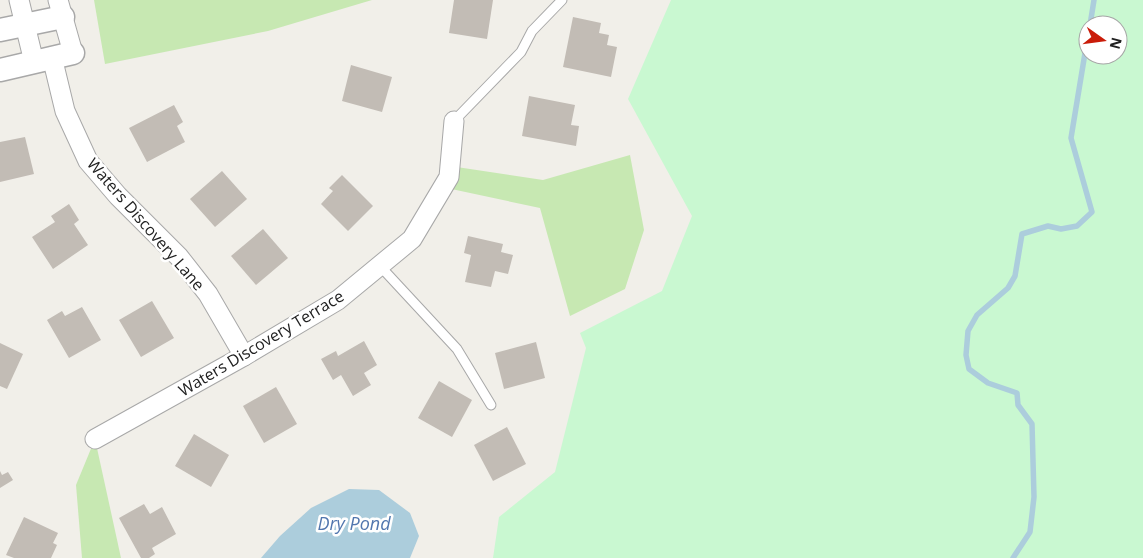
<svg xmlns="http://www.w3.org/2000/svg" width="1143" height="558" viewBox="0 0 1143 558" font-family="'Open Sans',sans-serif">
	<rect width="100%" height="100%" fill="#f1efe9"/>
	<g fill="#c7e8b2">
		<polygon points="94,0 372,0 268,31 105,64"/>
		<polygon points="630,155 644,230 625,289 570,316 540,208 442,187 450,166 543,180"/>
		<polygon points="95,439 121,558 82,558 76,485"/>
	</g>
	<path fill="#c9f8d1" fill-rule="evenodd" d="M671 0H1143V558H493L499 517 555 472 586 348 580 333 662 291 692 216 628 99ZM1088 25H1118V55H1088Z"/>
	<polygon fill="#accddc" points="349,489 379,490 410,513 419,536 410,558 261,558 280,536 311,508"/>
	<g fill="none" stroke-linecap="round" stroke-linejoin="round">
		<g stroke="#accddc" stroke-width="5.5">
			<polyline points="1090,25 1094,0"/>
			<polyline points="1013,558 1030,532 1034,497 1032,424 1018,405 1017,393 988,383 969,369 966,355 968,331 977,315 1008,288 1015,276 1022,234 1048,226 1061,229 1077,226 1092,212 1071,138 1088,35"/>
		</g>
	</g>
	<g fill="#c2bcb5">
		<polygon points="454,0 493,0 487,39 449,33"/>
		<polygon points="573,17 601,23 599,33 609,35 607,45 617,47 611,77 563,67"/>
		<polygon points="351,65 392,77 382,112 342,101"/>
		<polygon points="529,96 575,105 571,125 579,126 576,146 522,136"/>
		<polygon points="174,105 183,122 177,126 185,142 147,162 129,128"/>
		<polygon points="25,137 34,174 0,182 0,142"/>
		<polygon points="222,171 247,199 215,227 190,199"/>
		<polygon points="342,175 373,206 348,231 321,204 333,191 329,188"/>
		<polygon points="69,204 79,220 74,224 88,245 53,269 32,237 55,222 51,216"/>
		<polygon points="263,229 288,258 256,285 231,256"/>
		<polygon points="468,236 503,244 501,252 513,255 508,274 495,271 491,287 465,282 471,255 464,253"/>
		<polygon points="152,301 174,338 141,357 119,320"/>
		<polygon points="82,307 101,340 69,358 47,320 62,311 65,316"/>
		<polygon points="364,341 377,365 364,373 371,385 353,396 341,375 333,380 321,359 336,351 338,356"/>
		<polygon points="536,342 545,378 504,389 495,353"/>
		<polygon points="0,343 23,354 7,389 0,386"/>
		<polygon points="439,381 472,400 452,437 418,418"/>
		<polygon points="276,387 297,424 264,443 243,406"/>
		<polygon points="507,427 526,464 493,481 474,445"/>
		<polygon points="194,434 229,455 211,487 175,466"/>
		<polygon points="0,471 2,475 8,472 13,480 0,488"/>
		<polygon points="144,504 150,514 162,507 176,534 152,548 155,554 149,558 141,558 119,518"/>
		<polygon points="24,517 58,533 53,543 57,545 51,558 14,558 6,555"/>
	</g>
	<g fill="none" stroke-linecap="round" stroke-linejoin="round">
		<defs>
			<g id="service">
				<polyline points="454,121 521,52 532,31 562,0"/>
				<polyline points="380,266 457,349 491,405"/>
			</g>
			<g id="minor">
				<polyline points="19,0 34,62"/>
				<polyline points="58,0 73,53"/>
				<polyline points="52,57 65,111 88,161 118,196 179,257 208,294 244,356"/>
				<polyline points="95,439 244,356 338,300 412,239 449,177 454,121"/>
			</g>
			<g id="tertiary">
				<polyline points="0,30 63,17"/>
				<polyline points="0,70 73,53"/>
			</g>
		</defs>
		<use href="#service" stroke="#a8a8a8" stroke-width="11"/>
		<use href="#minor" stroke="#a8a8a8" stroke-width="21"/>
		<use href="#tertiary" stroke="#a8a8a8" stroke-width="25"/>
		<use href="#service" stroke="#fff" stroke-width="9"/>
		<use href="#minor" stroke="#fff" stroke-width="19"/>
		<use href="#tertiary" stroke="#fff" stroke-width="22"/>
	</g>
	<g text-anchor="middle" stroke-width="5" stroke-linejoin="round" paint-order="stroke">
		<g font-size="16" fill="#212121" stroke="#fff">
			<text transform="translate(146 224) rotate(49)" y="6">Waters Discovery Lane</text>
			<text transform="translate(261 343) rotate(-31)" y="6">Waters Discovery Terrace</text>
		</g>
		<g font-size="18" font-style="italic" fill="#5176ae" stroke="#fff">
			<text x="354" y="530">Dry Pond</text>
		</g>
	</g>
	<g transform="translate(1103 40) rotate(104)"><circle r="24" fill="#ffffff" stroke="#a6a6a6"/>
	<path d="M0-4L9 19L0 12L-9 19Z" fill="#ca1c09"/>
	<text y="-8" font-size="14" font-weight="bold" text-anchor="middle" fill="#212121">N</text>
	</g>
</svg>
